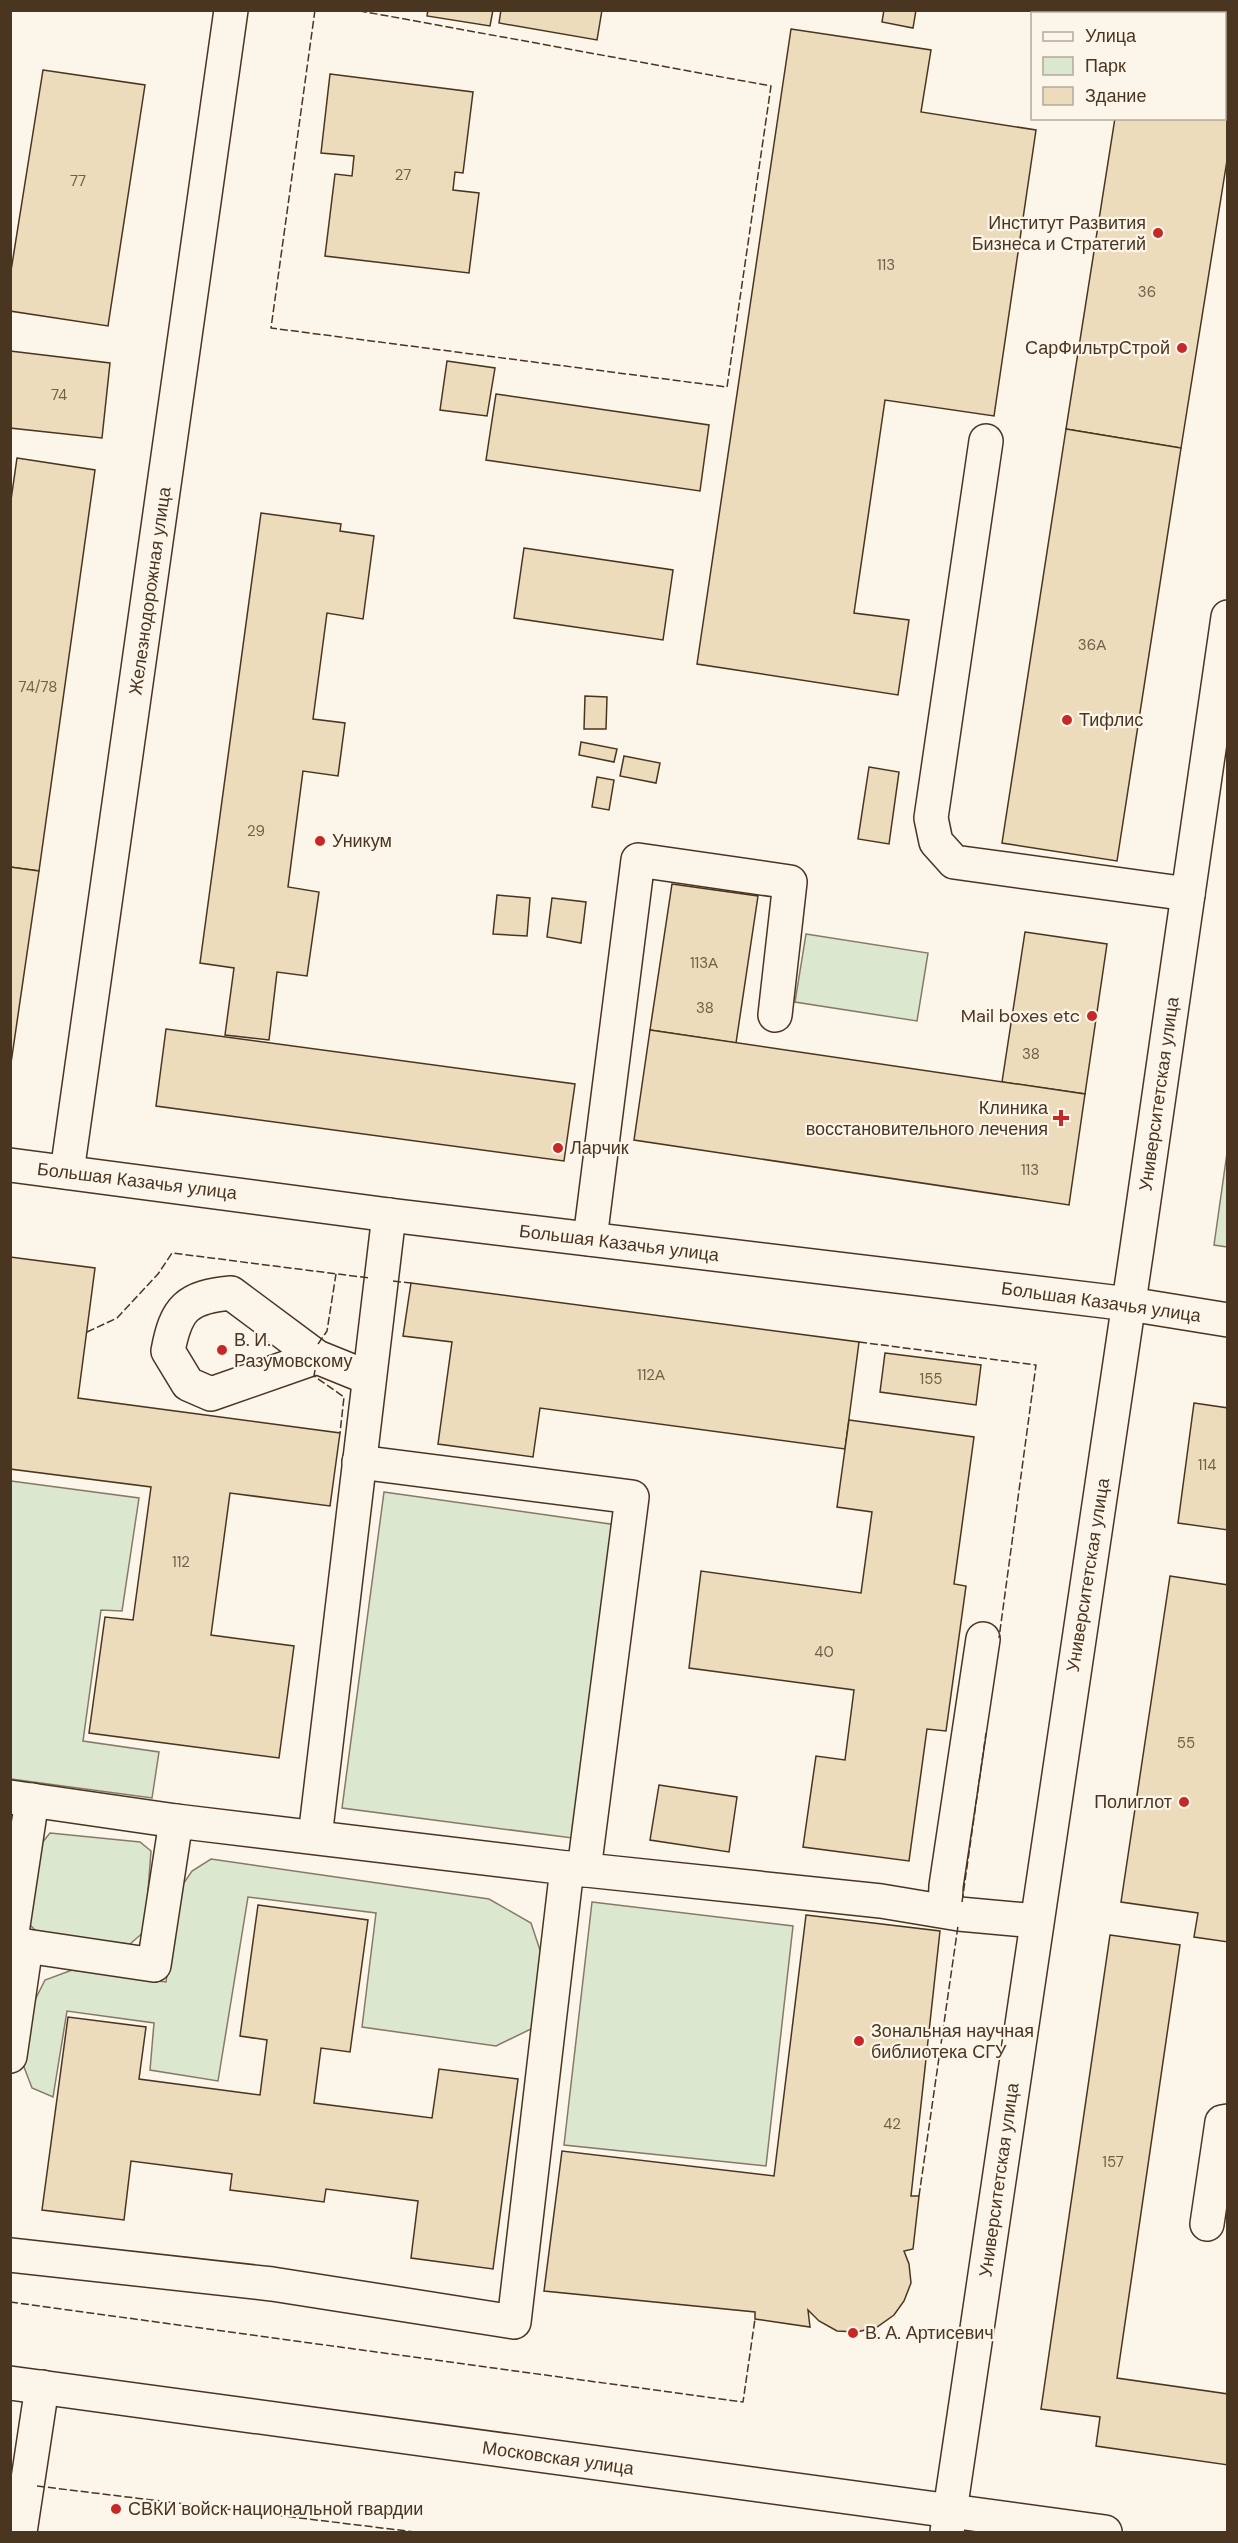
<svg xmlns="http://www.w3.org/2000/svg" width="1238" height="2543" viewBox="0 0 1238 2543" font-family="'DM Sans',sans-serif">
	<rect width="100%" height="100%" fill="#fbf6e9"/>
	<g fill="#dce7d0" stroke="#887966" stroke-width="1.5">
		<polygon points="806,934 928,953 917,1021 795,1002"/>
		<polygon points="1227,1153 1228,1247 1227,1247 1214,1245"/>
		<polygon points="11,1481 139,1498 122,1611 101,1610 83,1741 159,1752 152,1798 11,1779"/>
		<polygon points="384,1492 617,1525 580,1839 342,1808"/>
		<polygon points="50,1833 140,1842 151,1851 145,1931 130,1944 40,1935 29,1924 37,1849"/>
		<polygon points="211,1859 489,1899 531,1923 544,1962 533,2028 496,2046 362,2027 376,1913 248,1897 218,2081 150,2070 154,2023 67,2011 53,2097 32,2088 24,2067 34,2002 45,1980 72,1970 166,1982 179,1890 192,1871"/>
		<polygon points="592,1902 793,1926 766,2166 564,2145"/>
	</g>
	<g fill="#ecdcbc" stroke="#4a3520" stroke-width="1.5">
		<polygon points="428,10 493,10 490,26 427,16"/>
		<polygon points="501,10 602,10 597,40 499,23"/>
		<polygon points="884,10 916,10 913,28 882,22"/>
		<polygon points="1147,10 1228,10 1228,63 1224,63 1224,14 1146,14"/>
		<polygon points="791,29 931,50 921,112 1036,130 994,416 885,400 854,613 909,620 898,695 697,664"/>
		<polygon points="43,70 145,85 108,326 10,311 10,277"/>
		<polygon points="330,74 473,92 463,173 455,172 453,190 479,193 469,273 325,256 335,174 352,176 354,156 321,153"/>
		<polygon points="1224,99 1228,100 1228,154 1181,448 1066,429 1115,118 1224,118"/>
		<polygon points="10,351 110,363 102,438 10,428"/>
		<polygon points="447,361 495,368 487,416 440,410"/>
		<polygon points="496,394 709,425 700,491 486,460"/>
		<polygon points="1066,429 1181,448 1117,861 1002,843"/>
		<polygon points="17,458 95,470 39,871 10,867 10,507"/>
		<polygon points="261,513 341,524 340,531 374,536 363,619 327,613 313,719 345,723 338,776 303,771 288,887 319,892 307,976 277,972 269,1040 225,1035 234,968 200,963"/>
		<polygon points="524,548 673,570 663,640 514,618"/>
		<polygon points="585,696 607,697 606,729 584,729"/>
		<polygon points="581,742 617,749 614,762 579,755"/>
		<polygon points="624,756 660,763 656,783 620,776"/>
		<polygon points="869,767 899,772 889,844 858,839"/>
		<polygon points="597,777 614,780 609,810 592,807"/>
		<polygon points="10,867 39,871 10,1070"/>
		<polygon points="672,884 758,896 736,1043 650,1030"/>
		<polygon points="497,895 530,898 527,936 493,934"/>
		<polygon points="552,898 586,902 581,943 547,937"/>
		<polygon points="1025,932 1107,944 1085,1094 1002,1082"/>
		<polygon points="166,1029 575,1084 564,1161 156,1106"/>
		<polygon points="650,1030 1085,1094 1069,1205 634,1140"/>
		<polygon points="10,1257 95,1268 78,1398 340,1433 330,1506 230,1493 211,1635 294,1646 279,1758 89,1733 105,1617 133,1620 151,1487 10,1469"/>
		<polygon points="411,1283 859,1342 845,1449 540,1408 533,1457 438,1444 452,1342 403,1336"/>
		<polygon points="885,1353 981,1365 976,1405 880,1392"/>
		<polygon points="1194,1403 1228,1408 1228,1530 1178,1523"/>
		<polygon points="849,1420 974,1437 954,1584 966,1586 946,1731 927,1729 909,1861 803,1847 816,1756 845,1760 854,1690 689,1668 701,1571 861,1593 872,1512 837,1507"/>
		<polygon points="1170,1576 1228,1585 1228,1942 1194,1937 1198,1913 1121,1902"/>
		<polygon points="659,1785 737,1797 729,1852 650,1840"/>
		<polygon points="258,1905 368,1920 350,2052 321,2048 314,2103 432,2118 439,2069 518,2079 493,2269 411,2258 418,2201 326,2189 324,2202 230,2190 232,2174 131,2161 124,2220 42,2210 68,2017 146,2027 139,2079 260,2095 267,2040 240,2036"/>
		<polygon points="806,1915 940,1931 911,2196 919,2196 913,2249 904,2251 909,2264 911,2283 904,2301 894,2315 877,2327 857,2332 837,2331 819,2321 808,2310 810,2327 755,2319 755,2312 544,2291 562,2151 774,2176"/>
		<polygon points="1110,1935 1180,1945 1117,2378 1228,2394 1228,2465 1096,2446 1100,2417 1041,2409"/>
	</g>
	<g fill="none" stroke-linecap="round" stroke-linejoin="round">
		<defs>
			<g id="minor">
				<polyline points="986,441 931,818 936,842 954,862 1188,894"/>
				<polyline points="10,1165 389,1215 1129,1304 1228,1320"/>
				<polyline points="67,1172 231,10"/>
				<polyline points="590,1239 638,860 790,882 775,1015"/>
				<path d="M317 1357 231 1293C187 1297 176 1308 168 1351L188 1384 211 1394 317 1357 369 1378"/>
				<polyline points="359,1462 632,1497 584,1870"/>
				<polyline points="10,1797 176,1821 567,1868 881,1901 959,1914 1036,1921"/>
				<polyline points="315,1837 389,1215"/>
				<polyline points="945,1910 946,1886 983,1639"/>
				<polyline points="10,1939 26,1946 154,1965 176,1821"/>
				<polyline points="11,1939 32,1800"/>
				<polyline points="10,2056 26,1946"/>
				<polyline points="1207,2224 1222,2122 1228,2121"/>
				<polyline points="10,2255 272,2284 514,2322 567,1868"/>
				<polyline points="20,2532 42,2387"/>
				<polyline points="947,2532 950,2511"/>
			</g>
			<g id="major">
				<polyline points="10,2383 1105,2532"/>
				<polyline points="950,2511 1137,1248 1228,617"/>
			</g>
		</defs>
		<use href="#minor" stroke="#4a3520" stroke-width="36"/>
		<use href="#major" stroke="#4a3520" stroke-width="36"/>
		<use href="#minor" stroke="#fbf6e9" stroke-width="33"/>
		<use href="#major" stroke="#fbf6e9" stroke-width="33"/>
		<g stroke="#4a3520" stroke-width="1.5" stroke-dasharray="8 3" stroke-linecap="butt">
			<polyline points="315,10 271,328 727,387 771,86 355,10"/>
			<polyline points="393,1281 411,1283"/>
			<polyline points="87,1332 117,1318 158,1274 172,1253 369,1278"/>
			<polyline points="859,1342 1036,1365 999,1638"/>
			<polyline points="318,1344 327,1331 336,1274"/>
			<polyline points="315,1370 314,1376 344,1397 340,1433"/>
			<polyline points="962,1902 986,1733"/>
			<polyline points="919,2196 958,1926"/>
			<polyline points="10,2302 743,2402 755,2319"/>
			<polyline points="37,2486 415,2532"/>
		</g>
	</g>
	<g fill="#c62828" stroke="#fbf6e9" stroke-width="2">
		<circle cx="1158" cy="233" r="6"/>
		<circle cx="1182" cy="348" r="6"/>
		<circle cx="1067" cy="720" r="6"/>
		<circle cx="320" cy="841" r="6"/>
		<circle cx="1092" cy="1016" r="6"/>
		<path d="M1058 1109h6v6h6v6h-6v6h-6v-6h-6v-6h6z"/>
		<circle cx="558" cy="1148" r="6"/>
		<circle cx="222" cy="1350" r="6"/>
		<circle cx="1184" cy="1802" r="6"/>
		<circle cx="859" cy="2041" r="6"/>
		<circle cx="853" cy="2333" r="6"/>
		<circle cx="116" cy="2509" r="6"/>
	</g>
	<g text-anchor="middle" stroke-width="4.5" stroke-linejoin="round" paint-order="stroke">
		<g font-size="15" fill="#725f47">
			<text x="403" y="180">27</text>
			<text x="78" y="186">77</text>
			<text x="886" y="270">113</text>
			<text x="1147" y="297">36</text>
			<text x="59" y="400">74</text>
			<text x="1092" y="650">36А</text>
			<text x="38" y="692">74/78</text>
			<text x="256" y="836">29</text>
			<text x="704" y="968">113А</text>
			<text x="705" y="1013">38</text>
			<text x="1031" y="1059">38</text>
			<text x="1030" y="1175">113</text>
			<text x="651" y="1380">112А</text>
			<text x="931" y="1384">155</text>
			<text x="1207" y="1470">114</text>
			<text x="181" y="1567">112</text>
			<text x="824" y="1657">40</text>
			<text x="1186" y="1748">55</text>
			<text x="892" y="2129">42</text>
			<text x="1113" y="2167">157</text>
		</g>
		<g font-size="18" fill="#4a3520" stroke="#fbf6e9" text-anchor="start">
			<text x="1146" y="229" text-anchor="end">Институт Развития<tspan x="1146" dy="21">Бизнеса и Стратегий</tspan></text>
			<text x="1170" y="354" text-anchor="end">СарФильтрСтрой</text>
			<text x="1079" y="726">Тифлис</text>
			<text x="332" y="847">Уникум</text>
			<text x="1080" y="1022" text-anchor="end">Mail boxes etc</text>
			<text x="1048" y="1114" text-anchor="end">Клиника<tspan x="1048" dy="21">восстановительного лечения</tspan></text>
			<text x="570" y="1154">Ларчик</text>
			<text x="234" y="1346">В. И.<tspan x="234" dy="21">Разумовскому</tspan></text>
			<text x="1172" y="1808" text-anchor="end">Полиглот</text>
			<text x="871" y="2037">Зональная научная<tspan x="871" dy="21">библиотека СГУ</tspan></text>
			<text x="865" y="2339">В. А. Артисевич</text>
			<text x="128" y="2515">СВКИ войск национальной гвардии</text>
		</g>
		<g font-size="18" fill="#4a3520" stroke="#fbf6e9">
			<text transform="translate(150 591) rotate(-82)" y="6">Железнодорожная улица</text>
			<text transform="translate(1159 1094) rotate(-82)" y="6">Университетская улица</text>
			<text transform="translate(137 1181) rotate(7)" y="6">Большая Казачья улица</text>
			<text transform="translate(619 1243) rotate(7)" y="6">Большая Казачья улица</text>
			<text transform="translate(1101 1302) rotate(8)" y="6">Большая Казачья улица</text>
			<text transform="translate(1088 1575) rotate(-81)" y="6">Университетская улица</text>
			<text transform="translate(999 2180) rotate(-82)" y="6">Университетская улица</text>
			<text transform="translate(558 2458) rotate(8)" y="6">Московская улица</text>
		</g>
	</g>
	<rect width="1238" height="2543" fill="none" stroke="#4a3520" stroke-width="24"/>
	<rect x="1031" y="12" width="195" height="108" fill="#fbf6e9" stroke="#b4a999" stroke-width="1.5"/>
	<rect x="1043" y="32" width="30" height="9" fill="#fbf6e9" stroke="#b4a999" stroke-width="1.5"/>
	<text x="1085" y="42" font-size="18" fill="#4a3520">Улица</text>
	<rect x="1043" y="57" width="30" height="18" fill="#dce7d0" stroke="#b4a999" stroke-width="1.5"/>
	<text x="1085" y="72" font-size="18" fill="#4a3520">Парк</text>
	<rect x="1043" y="87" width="30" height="18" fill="#ecdcbc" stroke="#b4a999" stroke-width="1.5"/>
	<text x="1085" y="102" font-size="18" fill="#4a3520">Здание</text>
</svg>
